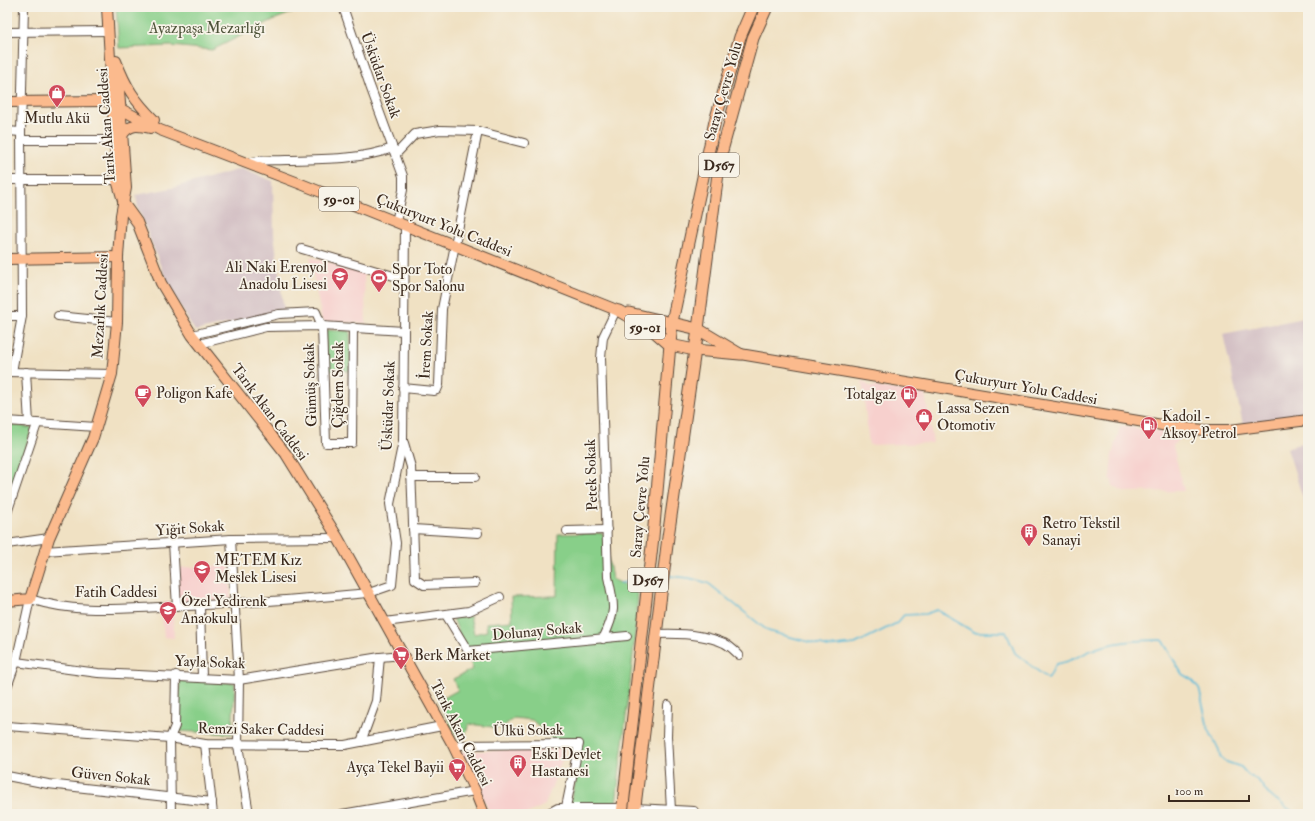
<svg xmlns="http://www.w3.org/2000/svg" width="1315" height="821" viewBox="0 0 1315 821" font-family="'IM FELL Double Pica',serif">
	<rect width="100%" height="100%" fill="#f7f3e8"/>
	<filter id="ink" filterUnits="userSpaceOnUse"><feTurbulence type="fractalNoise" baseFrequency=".025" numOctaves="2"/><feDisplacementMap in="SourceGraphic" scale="8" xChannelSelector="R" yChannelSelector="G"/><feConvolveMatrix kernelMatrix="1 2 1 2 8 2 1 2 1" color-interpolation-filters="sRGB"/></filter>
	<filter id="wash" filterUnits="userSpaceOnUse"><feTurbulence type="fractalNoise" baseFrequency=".012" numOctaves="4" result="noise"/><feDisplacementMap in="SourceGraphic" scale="16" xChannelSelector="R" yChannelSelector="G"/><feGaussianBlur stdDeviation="0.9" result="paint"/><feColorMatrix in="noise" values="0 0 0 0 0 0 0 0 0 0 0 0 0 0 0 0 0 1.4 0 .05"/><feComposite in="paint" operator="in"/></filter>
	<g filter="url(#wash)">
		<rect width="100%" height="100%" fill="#f0e1c3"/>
		<g fill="#f7d0cd">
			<polygon points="310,257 364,272 366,323 322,322"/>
			<polygon points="862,380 869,386 925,393 933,443 869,445"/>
			<polygon points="1120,426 1182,434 1173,446 1184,491 1123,492 1113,486 1110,476 1112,455"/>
			<polygon points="229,565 231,599 175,602 173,568"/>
			<polygon points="162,616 173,616 174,638 164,637"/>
			<polygon points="567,747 545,805 526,814 490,814 479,788 460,752"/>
		</g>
		<g fill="#d2bec3">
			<polygon points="241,169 273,181 274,234 284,311 195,331 168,285 138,208 136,195 172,188"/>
			<polygon points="1304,318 1308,330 1308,415 1243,424 1223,334"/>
			<polygon points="1308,441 1308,514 1287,448"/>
		</g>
		<g fill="#88cf89" stroke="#627c54">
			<polygon points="116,7 307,7 273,20 212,50 171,46 119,48"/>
			<polygon points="325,330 350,331 351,371 326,371"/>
			<polygon points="7,424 32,428 12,491 7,491"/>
			<path d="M601 533 604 535 612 579 627 586 638 594C634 665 623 735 616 805H569L577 777 581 741 580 739H552L532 720 514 718 501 728 469 724 465 735 460 742 438 701 458 690 453 679 473 669 453 618 470 616 474 634 487 631 486 623 512 621 511 597 557 596 558 534Z"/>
			<polygon points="180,680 235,683 232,734 177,731"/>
		</g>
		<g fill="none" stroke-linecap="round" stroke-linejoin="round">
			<g stroke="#5abbd9" stroke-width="1.5">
				<path d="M669 576 689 578 708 583 768 631 828 647 855 644 897 623 904 615 925 614 937 610 974 632H1006L1015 653 1048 679 1056 664C1072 662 1084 652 1100 647 1120 641 1141 640 1162 640L1182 674 1192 680 1199 688 1208 728 1219 750 1220 757 1224 761 1241 767 1248 775 1258 780 1268 794 1296 814"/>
				<polyline points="620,583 643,580"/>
			</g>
		</g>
	</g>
	<g filter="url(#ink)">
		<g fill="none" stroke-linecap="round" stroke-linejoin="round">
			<defs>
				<g id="minor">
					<polyline points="343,7 370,86 403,176 403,190 396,222"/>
					<polyline points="7,32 108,31"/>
					<polyline points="7,131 21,132"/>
					<polyline points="21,140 116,140"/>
					<polyline points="396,154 415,134 440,130 478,131 524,143"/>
					<path d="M247 163C262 159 271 161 286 160 321 159 360 160 393 148"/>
					<polyline points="7,180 117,180"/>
					<polyline points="302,249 404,279"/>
					<polyline points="7,316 22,316"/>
					<polyline points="58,316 117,322"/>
					<polyline points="192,335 279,314 316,312 322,326 326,443 352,443 353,327"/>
					<polyline points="199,344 266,327 322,326 404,331"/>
					<polyline points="7,372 112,374"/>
					<polyline points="12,372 22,316 21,132 24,7"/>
					<polyline points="26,372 29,423"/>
					<polyline points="403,388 434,391 437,390 439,385 442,309 478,131"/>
					<polyline points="7,421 96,427"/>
					<polyline points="404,443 411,467 415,579 424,585 475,583"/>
					<polyline points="411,477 475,477"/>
					<polyline points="7,513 37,424"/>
					<polyline points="413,529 478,533"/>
					<polyline points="567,531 607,530"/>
					<polyline points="231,539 239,680 238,745 249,814"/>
					<polyline points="173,543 177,607"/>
					<polyline points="7,544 49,538"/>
					<polyline points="44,551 231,539 338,538"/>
					<polyline points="200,606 202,677"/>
					<polyline points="446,615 468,651 627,636"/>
					<polyline points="385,622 469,611 500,597"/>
					<path d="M656 634C678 633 704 634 724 643 730 646 735 651 739 655"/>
					<path d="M603 639C616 612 615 607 608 577L601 358 603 337 616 310"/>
					<polyline points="16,662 98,673 239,680 380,657 403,655"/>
					<path d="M7 687 16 662 30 599C73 613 116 609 160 607 230 605 299 599 369 593L392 585 396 543 390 504 403 441 405 226"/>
					<polyline points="668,705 667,736 671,810"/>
					<polyline points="7,726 170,738 205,744 318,745 345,745 442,726"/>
					<polyline points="361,742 376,701 380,657"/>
					<polyline points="205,744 213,814"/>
					<polyline points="453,745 579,744 566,807"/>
					<polyline points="7,776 48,784 212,802"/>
					<polyline points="635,808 694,811"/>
					<polyline points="171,814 170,738 175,726 176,675"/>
					<polyline points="342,814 475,791"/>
					<polyline points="547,814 558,808 623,808"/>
				</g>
				<g id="major">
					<polyline points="107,7 117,180 124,204 137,222 161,283 192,335 286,454 338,538 453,745 475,791 484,814"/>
					<path d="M116 61C126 87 134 100 154 120"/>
					<polyline points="7,102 106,101"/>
					<polyline points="117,107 160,130 301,184 619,311"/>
					<path d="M122 135C130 124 137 125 150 128"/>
					<polyline points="7,259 118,257"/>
					<polyline points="740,354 1174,427 1204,430 1230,430 1308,420"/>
					<polyline points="7,601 30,599 49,538 93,438 112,374 117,322 118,257 121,215 126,188 118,75"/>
				</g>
				<g id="highway">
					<polyline points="619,311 655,332 670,345 695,350 740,354"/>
					<polyline points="629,313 698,329 738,353"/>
					<polyline points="622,814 653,537 672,322 715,121 740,37 753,7"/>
					<polyline points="634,814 668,537 698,329 720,158 753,38 767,7"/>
				</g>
			</defs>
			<use href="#minor" stroke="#564537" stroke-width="10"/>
			<use href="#major" stroke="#564537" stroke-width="12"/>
			<use href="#highway" stroke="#564537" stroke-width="13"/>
			<use href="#minor" stroke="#fff" stroke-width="8"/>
			<use href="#major" stroke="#fbba8d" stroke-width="10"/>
			<use href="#highway" stroke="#fbba8d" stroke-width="11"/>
		</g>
	</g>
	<defs>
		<symbol id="shop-pin" viewBox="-11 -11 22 30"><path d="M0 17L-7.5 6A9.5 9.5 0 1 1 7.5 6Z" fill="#d1495b" stroke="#f7f3e8"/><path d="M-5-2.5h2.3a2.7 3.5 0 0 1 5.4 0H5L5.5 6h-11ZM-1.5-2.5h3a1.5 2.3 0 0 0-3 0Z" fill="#fff"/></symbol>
		<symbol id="school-pin" viewBox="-11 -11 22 30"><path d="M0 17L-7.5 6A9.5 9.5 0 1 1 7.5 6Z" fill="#d1495b" stroke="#f7f3e8"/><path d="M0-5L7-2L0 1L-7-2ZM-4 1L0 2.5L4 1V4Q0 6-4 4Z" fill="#fff"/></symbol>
		<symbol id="stadium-pin" viewBox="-11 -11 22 30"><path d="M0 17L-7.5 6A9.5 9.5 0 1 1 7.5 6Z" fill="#d1495b" stroke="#f7f3e8"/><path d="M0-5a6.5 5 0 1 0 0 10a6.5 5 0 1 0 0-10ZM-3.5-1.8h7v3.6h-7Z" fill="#fff"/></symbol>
		<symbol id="cafe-pin" viewBox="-11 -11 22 30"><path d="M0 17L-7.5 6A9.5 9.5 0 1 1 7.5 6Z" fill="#d1495b" stroke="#f7f3e8"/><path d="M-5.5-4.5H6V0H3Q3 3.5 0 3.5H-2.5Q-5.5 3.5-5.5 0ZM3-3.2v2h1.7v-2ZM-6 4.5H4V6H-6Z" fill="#fff"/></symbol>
		<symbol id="fuel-pin" viewBox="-11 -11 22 30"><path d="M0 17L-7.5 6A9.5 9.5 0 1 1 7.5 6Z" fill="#d1495b" stroke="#f7f3e8"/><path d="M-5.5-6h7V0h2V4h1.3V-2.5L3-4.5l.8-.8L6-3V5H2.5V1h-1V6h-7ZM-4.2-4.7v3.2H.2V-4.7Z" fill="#fff"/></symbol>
		<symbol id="building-pin" viewBox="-11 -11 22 30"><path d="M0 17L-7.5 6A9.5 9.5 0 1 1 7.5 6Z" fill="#d1495b" stroke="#f7f3e8"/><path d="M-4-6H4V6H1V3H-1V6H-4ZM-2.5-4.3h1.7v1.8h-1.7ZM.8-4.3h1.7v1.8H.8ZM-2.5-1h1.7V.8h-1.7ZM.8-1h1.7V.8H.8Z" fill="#fff"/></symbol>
		<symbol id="supermarket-pin" viewBox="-11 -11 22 30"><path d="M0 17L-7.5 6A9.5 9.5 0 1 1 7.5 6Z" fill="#d1495b" stroke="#f7f3e8"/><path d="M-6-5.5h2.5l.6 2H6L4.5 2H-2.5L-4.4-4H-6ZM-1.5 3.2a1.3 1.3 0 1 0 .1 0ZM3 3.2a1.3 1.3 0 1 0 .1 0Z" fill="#fff"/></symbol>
	</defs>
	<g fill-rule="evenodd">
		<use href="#shop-pin" x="47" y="83" width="20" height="27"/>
		<use href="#school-pin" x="330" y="266" width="20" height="27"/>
		<use href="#stadium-pin" x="369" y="268" width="20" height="27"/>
		<use href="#cafe-pin" x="133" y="383" width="20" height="27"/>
		<use href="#fuel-pin" x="899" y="384" width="20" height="27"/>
		<use href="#shop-pin" x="914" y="407" width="20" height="27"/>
		<use href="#fuel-pin" x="1139" y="415" width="20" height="27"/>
		<use href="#building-pin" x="1019" y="522" width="20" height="27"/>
		<use href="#school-pin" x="192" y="559" width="20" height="27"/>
		<use href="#school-pin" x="158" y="600" width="20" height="27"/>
		<use href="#supermarket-pin" x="391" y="645" width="20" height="27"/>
		<use href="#building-pin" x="508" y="753" width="20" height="27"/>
		<use href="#supermarket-pin" x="447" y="757" width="20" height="27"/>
	</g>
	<g text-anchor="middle" stroke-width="3.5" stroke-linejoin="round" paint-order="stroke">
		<g fill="#f7f3e8" stroke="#73665b" stroke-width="1">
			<rect x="699" y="153" width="40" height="24" rx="3"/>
			<rect x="319" y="187" width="40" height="24" rx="3"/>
			<rect x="625" y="315" width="40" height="24" rx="3"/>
			<rect x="628" y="568" width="40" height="24" rx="3"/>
		</g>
		<g font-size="14" font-weight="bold" fill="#3b2a1e">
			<text x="719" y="170">D567</text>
			<text x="339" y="204">59-01</text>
			<text x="645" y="332">59-01</text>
			<text x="648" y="585">D567</text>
		</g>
		<g font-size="15" fill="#4e5339" stroke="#f7f3e8">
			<text x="207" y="33">Ayazpaşa Mezarlığı</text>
		</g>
		<g font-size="15" fill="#3b2a1e" stroke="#f7f3e8">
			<text transform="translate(381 75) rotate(70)" y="5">Üsküdar Sokak</text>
			<text transform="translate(723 91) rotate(-74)" y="5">Saray Çevre Yolu</text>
			<text transform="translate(106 126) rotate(-94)" y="5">Tarık Akan Caddesi</text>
			<text transform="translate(444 225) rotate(22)" y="5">Çukuryurt Yolu Caddesi</text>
			<text transform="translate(100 306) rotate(-87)" y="5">Mezarlık Caddesi</text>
			<text transform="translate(426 345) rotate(-87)" y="5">İrem Sokak</text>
			<text transform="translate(310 385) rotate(-92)" y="5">Gümüş Sokak</text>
			<text transform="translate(338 385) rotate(-90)" y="5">Çiğdem Sokak</text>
			<text transform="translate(1026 387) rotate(10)" y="5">Çukuryurt Yolu Caddesi</text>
			<text transform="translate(388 406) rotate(-88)" y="5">Üsküdar Sokak</text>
			<text transform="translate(270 412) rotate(53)" y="5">Tarık Akan Caddesi</text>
			<text transform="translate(591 475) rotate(-92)" y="5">Petek Sokak</text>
			<text transform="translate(640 507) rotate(-85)" y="5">Saray Çevre Yolu</text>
			<text transform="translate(190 528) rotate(-4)" y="5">Yiğit Sokak</text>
			<text x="116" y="597">Fatih Caddesi</text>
			<text transform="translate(537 631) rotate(-5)" y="5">Dolunay Sokak</text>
			<text transform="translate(210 662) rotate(2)" y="5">Yayla Sokak</text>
			<text transform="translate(261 729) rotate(1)" y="5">Remzi Saker Caddesi</text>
			<text transform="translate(528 730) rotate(-1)" y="5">Ülkü Sokak</text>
			<text transform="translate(461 733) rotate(63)" y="5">Tarık Akan Caddesi</text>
			<text transform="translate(111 776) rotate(6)" y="5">Güven Sokak</text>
		</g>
		<g font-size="15" fill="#3b2a1e" stroke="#f7f3e8" text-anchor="start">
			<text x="57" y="123" text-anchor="middle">Mutlu Akü</text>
			<text x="327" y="272" text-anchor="end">Ali Naki Erenyol<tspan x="327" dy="17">Anadolu Lisesi</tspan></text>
			<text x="392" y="274">Spor Toto<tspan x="392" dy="17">Spor Salonu</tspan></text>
			<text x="156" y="398">Poligon Kafe</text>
			<text x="896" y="399" text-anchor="end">Totalgaz</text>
			<text x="937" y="413">Lassa Sezen<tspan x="937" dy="17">Otomotiv</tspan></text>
			<text x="1162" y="421">Kadoil -<tspan x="1162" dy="17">Aksoy Petrol</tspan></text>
			<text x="1042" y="528">Retro Tekstil<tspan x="1042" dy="17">Sanayi</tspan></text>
			<text x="215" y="565">METEM Kız<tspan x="215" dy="17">Meslek Lisesi</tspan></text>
			<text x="181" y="606">Özel Yedirenk<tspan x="181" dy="17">Anaokulu</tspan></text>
			<text x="414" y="660">Berk Market</text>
			<text x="531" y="759">Eski Devlet<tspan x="531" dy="17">Hastanesi</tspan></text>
			<text x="444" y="772" text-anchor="end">Ayça Tekel Bayii</text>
		</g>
	</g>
	<rect width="1315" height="821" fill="none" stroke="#f7f3e8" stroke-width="24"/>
	<path d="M1169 795v6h80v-6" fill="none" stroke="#3b2a1e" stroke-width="2"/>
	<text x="1175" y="795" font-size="12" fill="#3b2a1e" stroke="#f7f3e8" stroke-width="3" paint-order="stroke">100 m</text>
</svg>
